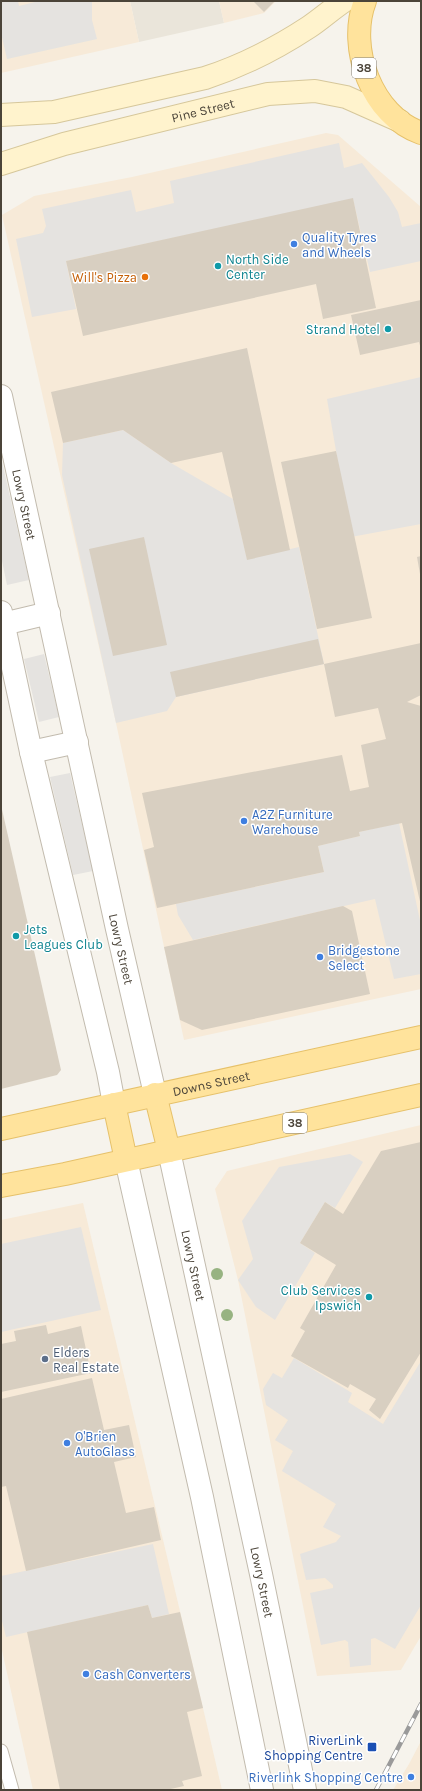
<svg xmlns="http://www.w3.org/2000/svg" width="422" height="1791" viewBox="0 0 422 1791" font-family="Karla,sans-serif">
	<rect width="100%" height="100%" fill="#f6f3ec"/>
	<polygon fill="#eae5da" points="130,1 219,1 224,23 139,42"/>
	<g fill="#f7ead8">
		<polygon points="1,1 130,1 139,42 1,73"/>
		<polygon points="219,1 276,1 264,13 224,23"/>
		<polygon points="326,133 338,135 421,207 421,989 184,1040 116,723 2,215 34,196 132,177"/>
		<polygon points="421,1125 421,1636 401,1670 317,1676 238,1280 215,1189 227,1171"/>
		<polygon points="83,1203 203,1708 222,1790 33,1790 1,1646 1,1220"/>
		<polygon points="421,1741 421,1790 393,1790 409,1764"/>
	</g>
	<g fill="#e5e3e0">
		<polygon points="1,1 18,1 19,6 35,2 35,1 92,1 92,20 97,39 7,59 1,33"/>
		<polygon points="339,143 344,168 362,163 389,197 398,212 402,227 421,223 421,261 370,272 353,199 66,261 76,309 32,317 16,239 43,233 46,226 42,209 131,190 136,212 174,203 170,181"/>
		<polygon points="421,377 421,524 351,537 327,399"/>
		<polygon points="123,430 171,463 233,499 247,559 299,547 324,664 176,697 167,711 116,723 62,475 63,443"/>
		<polygon points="1,457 29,580 7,585 1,556"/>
		<polygon points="44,654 59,717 39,722 24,659"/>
		<polygon points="70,773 93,871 73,875 50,777"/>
		<polygon points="399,823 421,925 421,974 394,979 375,899 193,940 178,915 176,904 324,872 318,846 360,836 359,832"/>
		<polygon points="350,1154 363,1162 335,1208 325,1202 300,1243 315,1253 275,1320 256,1307 238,1280 253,1259 242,1221 279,1167"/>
		<polygon points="81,1227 101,1310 1,1332 1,1244"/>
		<polygon points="294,1358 352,1393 348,1402 383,1424 421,1361 421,1605 395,1649 375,1638 371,1639 371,1665 350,1667 348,1642 345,1640 321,1645 310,1593 333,1588 333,1585 325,1578 306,1580 300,1554 336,1542 341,1536 323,1527 336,1504 282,1471 293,1451 275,1440 288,1420 266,1405 263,1389 273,1373 282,1378"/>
		<polygon points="153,1544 169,1614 152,1618 148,1605 6,1637 1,1617 1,1576"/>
	</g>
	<g fill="#d8cfc1">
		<polygon points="253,1 275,1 264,12"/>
		<polygon points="353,198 376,308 323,319 316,284 83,336 66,261"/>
		<polygon points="421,300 421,349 419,342 360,355 351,315"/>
		<polygon points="247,348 290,550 247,560 222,452 171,463 123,430 63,443 51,392"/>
		<polygon points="336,451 372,618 317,629 281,462"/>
		<polygon points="144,537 167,645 113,656 89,549"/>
		<polygon points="421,556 421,574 420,574 417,557"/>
		<polygon points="318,639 324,664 176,697 170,672"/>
		<polygon points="421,643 421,695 407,702 421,706 421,906 402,823 359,832 360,836 318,846 324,872 157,908 144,850 154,847 142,793 342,755 350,791 369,787 361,745 386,739 378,708 335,717 324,664"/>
		<polygon points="1,805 61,1070 57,1075 1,1089"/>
		<polygon points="343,906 352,911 370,994 202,1030 180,1020 164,947"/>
		<polygon points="421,1142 421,1352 380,1419 369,1410 376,1399 350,1384 348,1388 291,1356 305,1331 300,1328 336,1265 300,1243 325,1202 343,1214 381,1151"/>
		<polygon points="46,1325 48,1334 81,1326 91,1373 1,1392 1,1344 16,1341 14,1331"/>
		<polygon points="92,1378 104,1430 129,1425 136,1457 114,1462 126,1513 154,1507 161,1540 26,1571 6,1486 1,1487 1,1399"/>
		<polygon points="148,1605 152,1618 180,1612 203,1708 187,1712 202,1776 182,1781 184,1786 166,1790 60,1790 27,1632"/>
	</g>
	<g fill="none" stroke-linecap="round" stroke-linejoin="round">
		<defs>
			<polyline id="lane" points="1,1751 12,1790"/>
			<g id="street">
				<path id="s1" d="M1 396 117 929 155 1094"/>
				<polyline points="1,612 31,752 108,1072 114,1104"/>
				<polyline points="3,624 49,613"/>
				<polyline points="31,752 77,742"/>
				<path id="s2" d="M169 1151 261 1574 305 1790"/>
				<polyline points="126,1160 202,1497 262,1790"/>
			</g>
			<g id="secondary">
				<path d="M1 115 54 112 205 78C242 66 277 48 309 27 321 19 332 9 344 1"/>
				<path id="s3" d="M1 164 64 144 268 94 315 91 346 97 400 121"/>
			</g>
			<g id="primary">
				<path d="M365 1C347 48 372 116 421 133"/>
				<polyline points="155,1094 169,1151"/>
				<polyline points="114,1104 126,1160"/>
				<path id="s4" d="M1 1129 421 1037"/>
				<polyline points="1,1186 65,1174 421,1095"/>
			</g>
		</defs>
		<use href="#lane" stroke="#c2bbae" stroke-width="15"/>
		<use href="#street" stroke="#c2bbae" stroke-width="24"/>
		<use href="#secondary" stroke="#d6c79b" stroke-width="24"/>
		<use href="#primary" stroke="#e6c16a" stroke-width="24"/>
		<use href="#lane" stroke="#fff" stroke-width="13"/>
		<use href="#street" stroke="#fff" stroke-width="22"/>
		<use href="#secondary" stroke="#fff3cd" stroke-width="22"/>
		<use href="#primary" stroke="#ffe39c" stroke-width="22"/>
		<defs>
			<polyline id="rail" points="376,1790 421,1704"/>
		</defs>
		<use href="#rail" stroke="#9a9a9a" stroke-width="4.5"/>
		<use href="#rail" stroke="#fff" stroke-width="3" stroke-dasharray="9" stroke-linecap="butt"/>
	</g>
	<g fill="#97b381">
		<circle cx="217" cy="1274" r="6"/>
		<circle cx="227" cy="1315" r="6"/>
	</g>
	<g fill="#3f7fe0" stroke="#fff" stroke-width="1.5">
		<circle cx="294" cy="244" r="4"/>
		<circle cx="244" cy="821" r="4"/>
		<circle cx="320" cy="957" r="4"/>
		<circle cx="67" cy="1443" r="4"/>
		<circle cx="86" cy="1674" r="4"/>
		<circle cx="411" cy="1777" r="4"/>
	</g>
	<g fill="#0f9aa8" stroke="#fff" stroke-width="1.5">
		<circle cx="218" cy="266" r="4"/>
		<circle cx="388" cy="329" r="4"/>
		<circle cx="16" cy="936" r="4"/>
		<circle cx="369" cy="1297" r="4"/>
	</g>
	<circle fill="#e8710a" stroke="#fff" stroke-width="1.5" cx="145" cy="277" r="4"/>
	<circle fill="#5c6f8a" stroke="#fff" stroke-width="1.5" cx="45" cy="1359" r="4"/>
	<rect fill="#1a4fb4" stroke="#fff" stroke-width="1.5" x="367" y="1742" width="10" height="10" rx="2"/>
	<g text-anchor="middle" stroke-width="3" stroke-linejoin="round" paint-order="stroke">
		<g fill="#fff" stroke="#817c74" stroke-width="1">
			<rect x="352" y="58" width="24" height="20" rx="3"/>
			<rect x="283" y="1113" width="24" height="20" rx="3"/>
		</g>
		<g font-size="12" font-weight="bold" fill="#4b4439">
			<text x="364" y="72">38</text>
			<text x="295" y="1127">38</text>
		</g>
		<g font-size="13" fill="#4b4439" stroke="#fff">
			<text dy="5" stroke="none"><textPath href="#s3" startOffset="209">Pine Street</textPath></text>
			<text dy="5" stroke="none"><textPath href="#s1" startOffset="111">Lowry Street</textPath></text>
			<text dy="5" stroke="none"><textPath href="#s1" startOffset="566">Lowry Street</textPath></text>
			<text dy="5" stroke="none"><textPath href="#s4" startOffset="215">Downs Street</textPath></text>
			<text dy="5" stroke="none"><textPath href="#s2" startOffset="117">Lowry Street</textPath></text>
			<text dy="5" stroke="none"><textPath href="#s2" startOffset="441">Lowry Street</textPath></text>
		</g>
		<g font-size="13" fill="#366cbe" stroke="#fff" text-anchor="start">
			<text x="302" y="242">Quality Tyres<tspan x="302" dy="15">and Wheels</tspan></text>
			<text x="252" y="819">A2Z Furniture<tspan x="252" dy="15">Warehouse</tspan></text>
			<text x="328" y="955">Bridgestone<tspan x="328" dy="15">Select</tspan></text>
			<text x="75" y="1441">O'Brien<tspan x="75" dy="15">AutoGlass</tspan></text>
			<text x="94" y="1679">Cash Converters</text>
			<text x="403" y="1782" text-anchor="end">Riverlink Shopping Centre</text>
		</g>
		<g font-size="13" fill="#0d838f" stroke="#fff" text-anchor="start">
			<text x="226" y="264">North Side<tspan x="226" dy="15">Center</tspan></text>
			<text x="380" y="334" text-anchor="end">Strand Hotel</text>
			<text x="24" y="934">Jets<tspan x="24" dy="15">Leagues Club</tspan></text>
			<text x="361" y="1295" text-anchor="end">Club Services<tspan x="361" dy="15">Ipswich</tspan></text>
		</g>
		<g font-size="13" fill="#c56008" stroke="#fff" text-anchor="end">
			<text x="137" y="282">Will's Pizza</text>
		</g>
		<g font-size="13" fill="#4e5e75" stroke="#fff" text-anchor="start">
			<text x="53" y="1357">Elders<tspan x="53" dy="15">Real Estate</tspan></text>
		</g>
		<g font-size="13" fill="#164399" stroke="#fff" text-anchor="end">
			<text x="363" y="1745">RiverLink<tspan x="363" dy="15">Shopping Centre</tspan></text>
		</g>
	</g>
	<rect width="422" height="1791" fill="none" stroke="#4b4439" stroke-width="4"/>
</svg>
